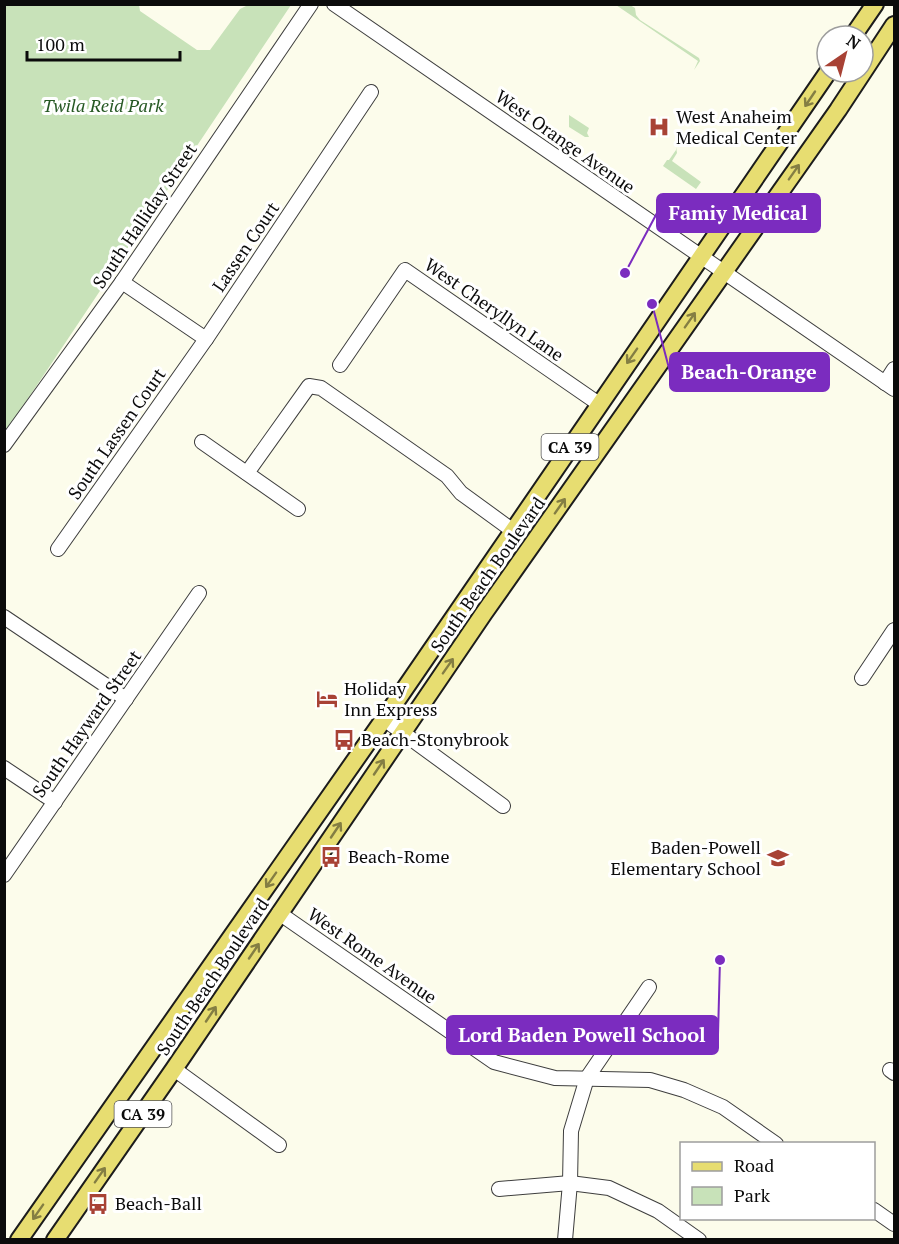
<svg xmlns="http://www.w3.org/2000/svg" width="899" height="1244" viewBox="0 0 899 1244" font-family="'PT Serif',serif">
	<rect width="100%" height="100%" fill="#fcfceb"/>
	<g fill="#c8e2b9">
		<polygon points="5,4 139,5 140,11 197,50 210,50 240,9 248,5 291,5 5,433"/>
		<polygon points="616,5 630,5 635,8 636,15 640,20 699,58 700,61 694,70 698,61"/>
		<polygon points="569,115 589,128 587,133 589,137 585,137 569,127"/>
		<polygon points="676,147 677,153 672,161 701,182 696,189 663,166 667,160 669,160 676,150"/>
	</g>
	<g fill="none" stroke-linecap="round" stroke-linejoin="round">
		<defs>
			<g id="minor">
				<polyline points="334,4 894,389"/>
				<polyline points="122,282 206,339"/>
				<polyline points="340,365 405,270 599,404"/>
				<polyline points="885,383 894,369"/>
				<polyline points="202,442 298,509"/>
				<polyline points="4,445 122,282 311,4"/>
				<polyline points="247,473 309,386 321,388 447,476 461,493 512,530"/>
				<polyline points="58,549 206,339 371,92"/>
				<polyline points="4,617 126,699"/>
				<polyline points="862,678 894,630"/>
				<polyline points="384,719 503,806"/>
				<polyline points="4,768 55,802"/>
				<polyline points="4,875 199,593"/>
				<polyline points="279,913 494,1062 555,1078 650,1080 684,1090 723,1107 776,1144"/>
				<polyline points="174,1069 279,1145"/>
				<polyline points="890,1070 894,1073"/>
				<polyline points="499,1189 570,1183 609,1188 658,1211 699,1240"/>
				<polyline points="874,1210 894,1224"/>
				<polyline points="565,1240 570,1183 571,1131 587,1078 649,987"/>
			</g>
			<g id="major">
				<polyline points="853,36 875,4"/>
				<polyline points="19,1240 384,719 828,72"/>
				<polyline points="55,1240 174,1069 484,613 838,110 894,25"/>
			</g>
		</defs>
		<use href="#minor" stroke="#3e3e3e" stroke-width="16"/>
		<use href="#major" stroke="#1c1c1c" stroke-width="20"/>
		<use href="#minor" stroke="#fff" stroke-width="14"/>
		<use href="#major" stroke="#e7dd71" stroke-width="16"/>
	</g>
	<defs><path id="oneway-shaft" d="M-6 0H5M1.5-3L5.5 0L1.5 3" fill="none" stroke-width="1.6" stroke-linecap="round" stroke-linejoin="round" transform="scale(1.5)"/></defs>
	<g stroke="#847e43">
		<use href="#oneway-shaft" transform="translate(810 99) rotate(124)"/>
		<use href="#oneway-shaft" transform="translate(794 172) rotate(-55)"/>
		<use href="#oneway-shaft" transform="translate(690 320) rotate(-55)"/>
		<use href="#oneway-shaft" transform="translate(632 356) rotate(125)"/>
		<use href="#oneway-shaft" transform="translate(560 506) rotate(-55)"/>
		<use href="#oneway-shaft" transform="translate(448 666) rotate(-55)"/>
		<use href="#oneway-shaft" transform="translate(379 767) rotate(-56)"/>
		<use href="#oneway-shaft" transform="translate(336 830) rotate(-56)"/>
		<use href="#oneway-shaft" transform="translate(271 880) rotate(125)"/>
		<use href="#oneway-shaft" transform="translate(254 951) rotate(-56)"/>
		<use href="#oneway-shaft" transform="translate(211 1014) rotate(-56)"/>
		<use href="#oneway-shaft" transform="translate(100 1175) rotate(-55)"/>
		<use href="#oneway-shaft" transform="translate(38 1212) rotate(125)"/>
	</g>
	<defs>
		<symbol id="hospital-bare" viewBox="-9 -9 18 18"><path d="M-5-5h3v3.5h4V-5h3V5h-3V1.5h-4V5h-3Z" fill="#a84235" stroke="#fff" stroke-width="2.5" paint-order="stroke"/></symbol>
		<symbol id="hotel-bare" viewBox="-9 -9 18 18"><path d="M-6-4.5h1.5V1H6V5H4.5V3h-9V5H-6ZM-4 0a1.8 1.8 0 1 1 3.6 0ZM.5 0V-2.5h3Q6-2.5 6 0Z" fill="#a84235" stroke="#fff" stroke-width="2.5" paint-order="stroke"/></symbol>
		<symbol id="bus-bare" viewBox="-9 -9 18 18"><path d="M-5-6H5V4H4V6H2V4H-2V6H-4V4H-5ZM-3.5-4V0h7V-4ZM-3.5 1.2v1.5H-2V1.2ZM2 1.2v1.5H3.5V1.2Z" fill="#a84235" stroke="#fff" stroke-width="2.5" paint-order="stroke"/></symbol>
		<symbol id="school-bare" viewBox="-9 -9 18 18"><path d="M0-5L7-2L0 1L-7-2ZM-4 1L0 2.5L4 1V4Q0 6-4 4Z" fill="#a84235" stroke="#fff" stroke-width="2.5" paint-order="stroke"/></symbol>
	</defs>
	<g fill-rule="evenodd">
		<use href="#hospital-bare" x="644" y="112" width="30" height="30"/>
		<use href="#hotel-bare" x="312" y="684" width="30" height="30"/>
		<use href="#bus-bare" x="329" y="725" width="30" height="30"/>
		<use href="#bus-bare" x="316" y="842" width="30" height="30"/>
		<use href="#school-bare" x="763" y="843" width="30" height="30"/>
		<use href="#bus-bare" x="83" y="1189" width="30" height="30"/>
	</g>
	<g text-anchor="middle" stroke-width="6" stroke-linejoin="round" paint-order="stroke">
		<g fill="#fff" stroke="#545454" stroke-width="1.5">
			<rect x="541.5" y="434" width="57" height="26" rx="4.5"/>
			<rect x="114.5" y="1101" width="57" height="26" rx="4.5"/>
		</g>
		<g font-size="16" font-weight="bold" fill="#0b0b0b">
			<text x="570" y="453">CA 39</text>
			<text x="143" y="1120">CA 39</text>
		</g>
		<g font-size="18" font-style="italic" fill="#275924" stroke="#fff">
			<text x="103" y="112">Twila Reid Park</text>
		</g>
		<g font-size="18" fill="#0b0b0b" stroke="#fff" text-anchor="start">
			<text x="676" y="123">West Anaheim<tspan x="676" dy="21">Medical Center</tspan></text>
			<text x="344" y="695">Holiday<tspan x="344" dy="21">Inn Express</tspan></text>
			<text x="361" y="746">Beach-Stonybrook</text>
			<text x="761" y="854" text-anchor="end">Baden-Powell<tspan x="761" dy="21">Elementary School</tspan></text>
			<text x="348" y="863">Beach-Rome</text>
			<text x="115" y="1210">Beach-Ball</text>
		</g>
		<g font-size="18" fill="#0b0b0b" stroke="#fff">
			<text transform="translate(565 142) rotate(35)" y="6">West Orange Avenue</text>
			<text transform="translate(145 216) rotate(-56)" y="6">South Halliday Street</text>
			<text transform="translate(246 247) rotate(-56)" y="6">Lassen Court</text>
			<text transform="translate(494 310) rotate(35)" y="6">West Cheryllyn Lane</text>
			<text transform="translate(117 434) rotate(-55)" y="6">South Lassen Court</text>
			<text transform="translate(488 575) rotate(-55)" y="6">South Beach Boulevard</text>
			<text transform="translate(87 724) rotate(-55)" y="6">South Hayward Street</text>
			<text transform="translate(372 956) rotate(35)" y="6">West Rome Avenue</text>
			<text transform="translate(213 977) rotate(-56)" y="6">South Beach Boulevard</text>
		</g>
	</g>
	<path fill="none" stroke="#7b2cbf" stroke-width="2" d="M625 273L657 213M652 304L670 372M720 960L718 1035"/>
	<g fill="#7b2cbf" stroke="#fff" stroke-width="2">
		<circle cx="625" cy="273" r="6"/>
		<circle cx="652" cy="304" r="6"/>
		<circle cx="720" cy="960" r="6"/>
	</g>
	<g fill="#7b2cbf" stroke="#7b2cbf" stroke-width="2">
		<rect x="657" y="194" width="163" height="38" rx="6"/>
		<rect x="670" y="353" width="159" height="38" rx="6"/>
		<rect x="447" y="1016" width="271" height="38" rx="6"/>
	</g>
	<g font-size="20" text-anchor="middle" font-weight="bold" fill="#fff">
		<text x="738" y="220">Famiy Medical</text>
		<text x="749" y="379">Beach-Orange</text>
		<text x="582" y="1042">Lord Baden Powell School</text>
	</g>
	<rect width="899" height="1244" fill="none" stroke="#0b0b0b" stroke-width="12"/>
	<rect x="680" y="1142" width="195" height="78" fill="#ffffff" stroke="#9d9d9d" stroke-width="1.5"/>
	<rect x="692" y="1162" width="30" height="9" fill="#e7dd71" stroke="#9d9d9d" stroke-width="1.5"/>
	<text x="734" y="1172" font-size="18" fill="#0b0b0b">Road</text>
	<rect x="692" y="1187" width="30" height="18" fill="#c8e2b9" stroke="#9d9d9d" stroke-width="1.5"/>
	<text x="734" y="1202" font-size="18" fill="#0b0b0b">Park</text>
	<g transform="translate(845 54) rotate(35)"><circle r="28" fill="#ffffff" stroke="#9d9d9d" stroke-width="1.5"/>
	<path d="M0-4.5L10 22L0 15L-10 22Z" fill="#a84235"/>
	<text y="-9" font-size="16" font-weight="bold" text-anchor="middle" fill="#0b0b0b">N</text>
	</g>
	<path d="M27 51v9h153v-9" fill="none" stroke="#0b0b0b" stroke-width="3"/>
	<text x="36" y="51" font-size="18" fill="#0b0b0b" stroke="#ffffff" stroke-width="4.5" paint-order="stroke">100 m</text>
</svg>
